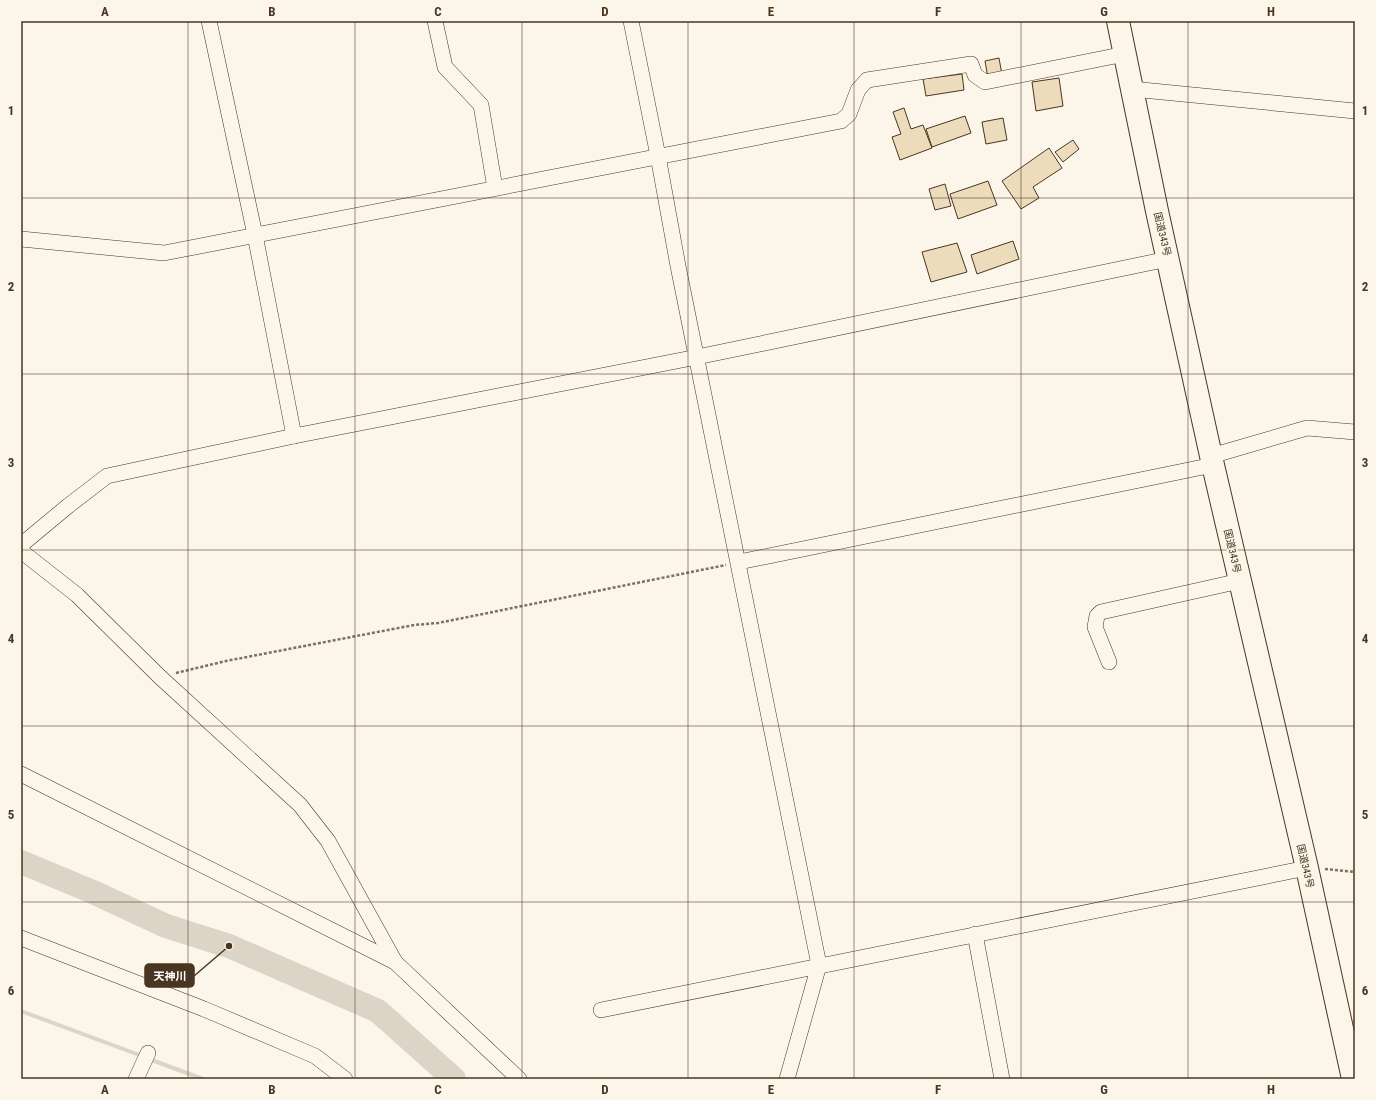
<svg xmlns="http://www.w3.org/2000/svg" width="1376" height="1100" viewBox="0 0 1376 1100" font-family="'Roboto Condensed','Noto Sans JP',sans-serif">
	<rect width="100%" height="100%" fill="#fbf6e9"/>
	<g fill="none" stroke-linecap="round" stroke-linejoin="round">
		<g stroke="#dcd4c6" stroke-width="4">
			<polyline points="21,1011 142,1056"/>
			<polyline points="149,1059 203,1079"/>
		</g>
		<polyline stroke="#dcd4c6" stroke-width="24" points="21,862 93,892 166,926 229,946 378,1011 454,1079"/>
	</g>
	<g fill="#ecdcbc" stroke="#4a3520">
		<polygon points="999,58 1002,75 988,78 985,61"/>
		<polygon points="962,74 964,90 926,96 923,79"/>
		<polygon points="1059,78 1063,106 1036,111 1032,82"/>
		<polygon points="904,108 911,129 923,125 932,148 900,160 892,137 901,134 893,112"/>
		<polygon points="965,116 971,133 932,147 926,129"/>
		<polygon points="1003,118 1007,140 986,144 982,122"/>
		<polygon points="1073,140 1079,149 1063,162 1055,152"/>
		<polygon points="1049,148 1062,168 1033,187 1039,198 1021,209 1002,181"/>
		<polygon points="988,181 997,205 958,219 950,194"/>
		<polygon points="945,184 951,206 935,210 929,189"/>
		<polygon points="1013,241 1019,259 977,274 971,255"/>
		<polygon points="957,243 967,272 931,282 922,252"/>
	</g>
	<g fill="none" stroke-linecap="round" stroke-linejoin="round">
		<defs>
			<g id="minor">
				<polyline points="209,21 255,235 294,436"/>
				<polyline points="435,21 445,67 481,105 495,188"/>
				<polyline points="631,21 658,156 678,266 819,965 787,1079"/>
				<polyline points="1132,89 1355,111"/>
				<polyline points="21,239 164,253 841,121 849,114 858,90 867,80 971,64 975,75 985,82 1125,54"/>
				<polyline points="1211,456 1307,428 1355,432"/>
				<polyline points="21,545 68,506 107,476 294,436 697,357 1168,259"/>
				<polyline points="21,551 77,595 160,677 300,805 328,841 395,962"/>
				<polyline points="739,562 1213,465"/>
				<polyline points="1109,662 1095,627 1097,616 1101,612 1240,581"/>
				<polyline points="21,774 395,962 519,1079"/>
				<polyline points="975,934 1002,1079"/>
				<polyline points="21,938 204,1009 315,1056 345,1079"/>
				<polyline points="601,1010 1307,868"/>
				<polyline points="136,1079 148,1053"/>
			</g>
			<polyline id="highway" points="1118,21 1157,211 1213,465 1307,868 1353,1079"/>
		</defs>
		<use href="#minor" stroke="#4a3520" stroke-width="16"/>
		<use href="#highway" stroke="#4a3520" stroke-width="24"/>
		<g stroke="#7f6f5c" stroke-width="2.5" stroke-dasharray="3 2" stroke-linecap="butt">
			<polyline points="176,673 226,661 414,625 438,623 726,565"/>
			<polyline points="1325,869 1355,872"/>
		</g>
		<use href="#minor" stroke="#fbf6e9" stroke-width="15"/>
		<use href="#highway" stroke="#fbf6e9" stroke-width="22"/>
	</g>
	<path fill="none" stroke="#4a3520" stroke-width="1" stroke-opacity="0.55" d="M188 21V1079M355 21V1079M522 21V1079M688 21V1079M854 21V1079M1021 21V1079M1188 21V1079M21 198H1355M21 374H1355M21 550H1355M21 726H1355M21 902H1355"/>
	<g text-anchor="middle" stroke-width="3" stroke-linejoin="round" paint-order="stroke">
		<g font-size="10" fill="#4a3520" stroke="#fbf6e9">
			<text transform="translate(1163 234) rotate(77)" y="4">国道343号</text>
			<text transform="translate(1233 551) rotate(77)" y="4">国道343号</text>
			<text transform="translate(1306 866) rotate(77)" y="4">国道343号</text>
		</g>
	</g>
	<path fill="none" stroke="#4a3520" stroke-width="1.5" d="M229 946L194 976"/>
	<circle fill="#4a3520" stroke="#fbf6e9" stroke-width="1.5" cx="229" cy="946" r="4"/>
	<rect fill="#4a3520" stroke="#4a3520" stroke-width="1.5" x="145" y="964" width="49" height="23" rx="4"/>
	<g font-size="11" text-anchor="middle" font-weight="bold" fill="#fff">
		<text x="170" y="980">天神川</text>
	</g>
	<rect width="1376" height="1100" fill="none" stroke="#fbf6e9" stroke-width="44"/>
	<rect x="22" y="22" width="1332" height="1056" fill="none" stroke="#4a3520" stroke-width="1.5"/>
	<g font-size="13" text-anchor="middle" font-weight="bold" fill="#4a3520">
		<text x="105" y="16">A</text>
		<text x="272" y="16">B</text>
		<text x="438" y="16">C</text>
		<text x="605" y="16">D</text>
		<text x="771" y="16">E</text>
		<text x="938" y="16">F</text>
		<text x="1104" y="16">G</text>
		<text x="1271" y="16">H</text>
		<text x="11" y="115">1</text>
		<text x="1365" y="115">1</text>
		<text x="11" y="291">2</text>
		<text x="1365" y="291">2</text>
		<text x="11" y="467">3</text>
		<text x="1365" y="467">3</text>
		<text x="11" y="643">4</text>
		<text x="1365" y="643">4</text>
		<text x="11" y="819">5</text>
		<text x="1365" y="819">5</text>
		<text x="11" y="995">6</text>
		<text x="1365" y="995">6</text>
		<text x="105" y="1094">A</text>
		<text x="272" y="1094">B</text>
		<text x="438" y="1094">C</text>
		<text x="605" y="1094">D</text>
		<text x="771" y="1094">E</text>
		<text x="938" y="1094">F</text>
		<text x="1104" y="1094">G</text>
		<text x="1271" y="1094">H</text>
	</g>
</svg>
